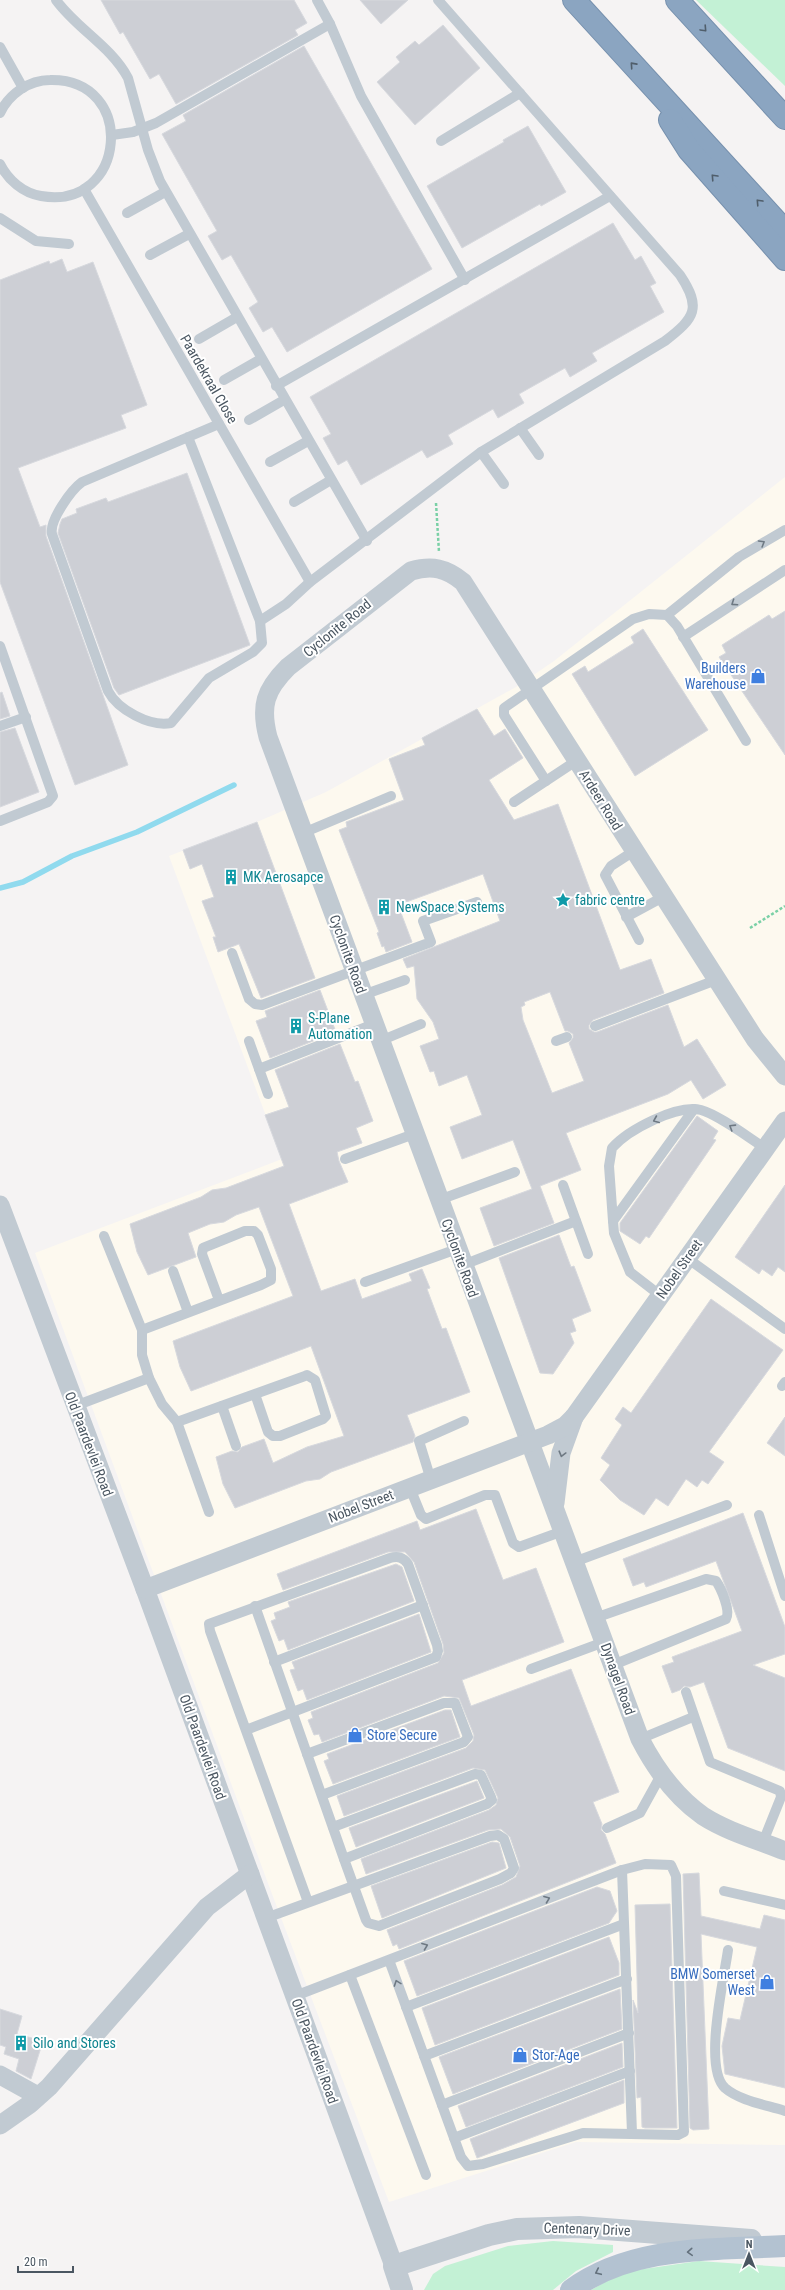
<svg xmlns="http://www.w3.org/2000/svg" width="785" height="2290" viewBox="0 0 785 2290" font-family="'Roboto Condensed',sans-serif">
	<rect width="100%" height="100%" fill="#f5f3f3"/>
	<polygon fill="#fdf9ef" points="785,477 785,2145 576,2142 389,2202 269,1886 35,1253 282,1159 169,856 257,822 326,792 516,687 554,661"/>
	<g fill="#c3f1d5">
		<polygon points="696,0 785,0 785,86"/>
		<polygon points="553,2241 613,2245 613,2252 576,2271 553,2290 424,2290 433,2274 445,2266 508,2246"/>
		<polygon points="699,2261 785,2267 785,2290 591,2290 623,2272"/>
	</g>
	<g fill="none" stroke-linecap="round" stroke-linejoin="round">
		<polyline stroke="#90daee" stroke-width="5.5" points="0,888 23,882 72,856 137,832 234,785"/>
	</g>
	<g fill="#cdcfd5" stroke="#d7d9de" fill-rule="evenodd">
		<polygon points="101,0 294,0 307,23 295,30 298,35 176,104 159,74 150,79 123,32 120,34"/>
		<polygon points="360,0 408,0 381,24"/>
		<polygon points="443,25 480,68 415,125 377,82 400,62 396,57 415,41 419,45"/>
		<polygon points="304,46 432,269 287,352 272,327 263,332 249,308 258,302 231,255 222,260 208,236 217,231 162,134 186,121 183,115"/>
		<polygon points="528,126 566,192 541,206 540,204 462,248 427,186 504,142 503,140"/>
		<polygon points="613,223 635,260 641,256 656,283 650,286 664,312 592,353 597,361 570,377 565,368 519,394 524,403 498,418 493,409 448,435 453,444 427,458 422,450 361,485 347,460 338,465 323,438 331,434 310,397"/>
		<polygon points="62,259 67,272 93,262 147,405 121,415 126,428 18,468 40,527 46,525 46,536 128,765 75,785 0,582 0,280 49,261 50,264"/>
		<polygon points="187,473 250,645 119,695 114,688 58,533 60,524 62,519 77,513 76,509 106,498 108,502"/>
		<polygon points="785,611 785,755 719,657 726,653 722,645 769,615 772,619"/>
		<polygon points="643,629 708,730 635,776 572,674 585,666 588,672 634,643 631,637"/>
		<polygon points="2,692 10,716 0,719 0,693"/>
		<path d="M477 709 494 736 505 729 523 758 489 780 514 820 558 804 620 970 651 959 664 993 593 1020 589 1025V1029L594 1032H597L668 1005 684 1047 697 1039 726 1085 703 1099 691 1080 668 1094 566 1133 581 1170 540 1186 554 1223 494 1246 480 1208 532 1189 513 1140 462 1159 450 1127 482 1115 467 1075 439 1086 434 1071 430 1072 420 1046 439 1039 433 1022 417 999 414 966 407 968 403 959 500 921 483 874 398 905 412 942 386 952 384 946 382 947 377 933 379 932 339 830 347 827 346 822 404 800 389 759 425 745 422 738ZM550 992 565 1031H568L573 1034V1038L569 1043 584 1081 552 1093 523 1020 521 1007 525 1005 524 1002Z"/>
		<polygon points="15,728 39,792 0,807 0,732"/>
		<polygon points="257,822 315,978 261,998 239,944 218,952 213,937 216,937 202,901 214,897 202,864 190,869 183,850"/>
		<polygon points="320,990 336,1032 270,1058 256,1021 267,1017 265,1011"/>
		<polygon points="340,1044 355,1082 358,1081 373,1121 356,1128 362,1143 337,1152 339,1161 348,1182 289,1204 321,1291 355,1279 362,1299 412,1281 409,1274 422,1269 430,1288 427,1289 442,1329 446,1328 470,1392 407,1415 415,1436 413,1442 331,1472 320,1479 306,1481 235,1508 223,1484 216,1457 232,1451 238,1452 242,1447 264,1439 273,1463 307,1447 344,1436 311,1346 191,1391 180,1367 173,1341 293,1296 259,1207 236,1215 224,1222 210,1224 188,1233 196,1257 148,1275 137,1252 130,1224 201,1197 212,1190 226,1188 284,1166 265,1115 289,1107 275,1070"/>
		<polygon points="697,1116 718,1131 713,1139 716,1140 649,1238 646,1236 640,1244 620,1231 620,1223"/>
		<polygon points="785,1185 785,1272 778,1267 772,1276 762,1269 759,1274 735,1257"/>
		<polygon points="559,1235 571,1267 574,1266 591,1311 572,1319 576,1331 570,1333 574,1343 553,1374 540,1373 499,1258"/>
		<polygon points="711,1299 783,1350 709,1452 724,1462 708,1484 702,1480 697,1487 686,1479 668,1506 656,1498 644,1515 620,1500 600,1480 610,1465 601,1458 622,1425 615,1419 623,1407 631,1413"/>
		<polygon points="785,1417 785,1456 767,1443"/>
		<polygon points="476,1509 503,1580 536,1568 564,1642 462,1680 471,1706 571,1669 619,1792 593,1802 602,1824 601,1830 605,1834 616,1863 399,1949 397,1944 393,1946 387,1930 502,1885 516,1877 520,1866 510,1837 501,1829 488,1830 366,1874 361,1859 489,1810 496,1805 498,1798 485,1770 473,1768 344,1816 337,1796 466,1748 473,1741 474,1735 459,1698 444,1696 322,1742 319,1734 314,1735 308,1720 313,1718 311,1712 438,1663 444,1653 443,1644 414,1562 405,1552 388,1552 283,1590 277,1574 417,1521 420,1530"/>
		<polygon points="743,1513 785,1627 785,1654 753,1665 785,1678 785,1771 728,1748 704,1682 690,1687 684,1686 680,1690 672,1693 662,1666 674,1662 672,1657 742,1631 716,1561 646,1587 644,1582 633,1586 623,1559"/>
		<polygon points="396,1564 402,1567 414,1601 288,1650 284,1639 279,1641 271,1621 276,1619 274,1613 290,1607 288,1602"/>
		<polygon points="419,1614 431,1652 307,1700 303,1689 298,1691 290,1670 295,1669 292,1662"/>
		<polygon points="445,1710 451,1710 460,1737 333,1784 324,1761 329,1759 327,1754"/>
		<polygon points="477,1781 484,1798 356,1847 349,1828"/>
		<polygon points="492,1842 499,1843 506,1868 382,1918 371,1886"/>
		<polygon points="699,1873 701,1916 760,1929 764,1915 785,1920 785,2088 725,2074 722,2046 728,2018 740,2020 757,1947 701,1934 709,2129 693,2130 690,2128 683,1874"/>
		<polygon points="597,1887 610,1891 617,1911 609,1923 417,1996 404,1961"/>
		<polygon points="670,1904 677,2128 645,2128 642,2127 641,2097 637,2098 633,2000 638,2013 635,1905"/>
		<polygon points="609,1937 619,1963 619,1975 435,2045 422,2008"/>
		<polygon points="620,1989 622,2029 453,2094 439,2057"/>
		<polygon points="0,2009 22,2016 17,2034 43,2041 31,2079 16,2071 19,2059 4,2054 6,2047 0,2045"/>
		<polygon points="622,2043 623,2067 466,2127 458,2106"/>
		<polygon points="624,2080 624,2103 477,2158 470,2139"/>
	</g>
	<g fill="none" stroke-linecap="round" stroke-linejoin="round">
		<defs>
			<g id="motorway">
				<polyline points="574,0 785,231"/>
				<polyline points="677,0 785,118"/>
				<polyline points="670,120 689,150 785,259"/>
			</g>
		</defs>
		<use href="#motorway" stroke="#7690ad" stroke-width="24"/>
		<g stroke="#7ad0a6" stroke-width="2.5" stroke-dasharray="3 2" stroke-linecap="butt">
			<polyline points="436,503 439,552"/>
			<polyline points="750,928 785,906"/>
		</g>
		<g stroke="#c1cad2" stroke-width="10">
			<path d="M56 0C77 29 111 46 128 78L148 150 160 181 367 541"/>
			<polyline points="317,0 330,24 361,96 465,280"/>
			<polyline points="0,47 23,88"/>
			<path d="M0 113C9 94 29 80 50 80 138 78 127 211 41 196 23 193 8 180 0 164"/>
			<polyline points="112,135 133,132 156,123 330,24"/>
			<polyline points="441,141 520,93"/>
			<polyline points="84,189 310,582"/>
			<polyline points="127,213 165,192"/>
			<polyline points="0,218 36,241 69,244"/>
			<polyline points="150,255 189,234"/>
			<polyline points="199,339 237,317"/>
			<polyline points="224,380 261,359"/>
			<polyline points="276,386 610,196"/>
			<polyline points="249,420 284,400"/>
			<polyline points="520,428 539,455"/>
			<path d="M188 437 260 621 262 643 253 652 209 678 171 723C150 727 118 710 108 691L52 534C49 521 71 490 82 482L219 424"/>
			<polyline points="481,452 504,484"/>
			<polyline points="270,462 308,441"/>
			<polyline points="294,502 331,480"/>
			<polyline points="667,615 739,557 785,530"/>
			<path d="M260 621 286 604 310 582 481 452 665 341C695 318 702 308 680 275L438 0"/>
			<polyline points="683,637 785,570"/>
			<polyline points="0,646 53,796 48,802 0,821"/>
			<polyline points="0,726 26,717"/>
			<polyline points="546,781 504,715 504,708 633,619 649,614 667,615 677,626 746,741"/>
			<polyline points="514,802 576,761"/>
			<polyline points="303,833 391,796"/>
			<polyline points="634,851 611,866 605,875 639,940"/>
			<polyline points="626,917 663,897"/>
			<polyline points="232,953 249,999 255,1004 262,1005 431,942 423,921 477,902"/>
			<polyline points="363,995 405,980"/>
			<polyline points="595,1026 716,980"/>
			<polyline points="249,1041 268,1094"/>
			<polyline points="380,1041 421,1024"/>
			<polyline points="556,1041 567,1037"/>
			<polyline points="259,1069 374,1024"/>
			<polyline points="345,1159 414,1134"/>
			<polyline points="563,1185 588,1254"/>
			<polyline points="439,1200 515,1172"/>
			<path d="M613 1221 609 1166 612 1148C628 1130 677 1104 701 1110 719 1115 749 1138 765 1148"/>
			<polyline points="104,1236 142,1330 142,1355 149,1378 162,1404 177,1422 209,1512"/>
			<polyline points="687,1258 785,1329"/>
			<polyline points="463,1265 576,1221"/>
			<polyline points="173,1271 188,1312"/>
			<polyline points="365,1282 457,1249"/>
			<polyline points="661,1296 630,1272 614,1233 613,1221 694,1109"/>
			<polyline points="142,1330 261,1285 271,1280 271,1269 258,1235 254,1231 245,1231 203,1248 202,1254 219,1300"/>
			<polyline points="782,1386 785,1382"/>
			<polyline points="75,1406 149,1378"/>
			<polyline points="222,1406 236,1446"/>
			<polyline points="177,1422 305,1376 307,1375 315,1380 326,1416 323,1419 280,1436 273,1436 268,1432 255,1394"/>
			<polyline points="431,1480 419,1441 464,1421"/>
			<polyline points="410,1488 421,1515 426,1519 485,1495 495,1495 513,1543 519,1547 563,1531"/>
			<polyline points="759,1515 785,1596"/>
			<polyline points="574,1562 727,1505"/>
			<path d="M255 1606 344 1859 366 1920 368 1923 379 1926 500 1879 511 1873 514 1868 504 1839 498 1835 490 1836C416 1863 341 1890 266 1918"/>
			<path d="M595 1618 706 1579 716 1581C721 1588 731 1611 726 1619L613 1665"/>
			<polyline points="274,1662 423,1605"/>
			<polyline points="531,1669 604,1642"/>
			<polyline points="686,1692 710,1762 780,1791 781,1797 763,1842"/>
			<path d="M246 1730 436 1657 438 1651 437 1645 408 1564C403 1557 398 1556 390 1558L209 1624 210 1631 308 1902"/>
			<polyline points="640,1739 693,1717"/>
			<polyline points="307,1754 444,1703 455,1703 468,1737 464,1742 322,1795"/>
			<polyline points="333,1827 475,1774 481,1775 491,1797 492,1800 487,1804 344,1859"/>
			<polyline points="607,1828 640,1813 661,1775"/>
			<polyline points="622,1870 632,2133"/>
			<polyline points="724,1891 785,1905"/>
			<path d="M728 1950C724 1979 703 2068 725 2088 740 2101 767 2105 785 2111"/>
			<polyline points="350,1975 426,2175"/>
			<polyline points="295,1996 622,1870 645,1864 671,1865 676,1876 684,2132 678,2135 583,2133 483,2164 468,2166 461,2157 389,1960"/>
			<polyline points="406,2007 624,1924"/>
			<polyline points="424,2056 627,1979"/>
			<polyline points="442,2105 629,2033"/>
			<polyline points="454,2138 630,2071"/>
		</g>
		<g stroke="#c1cad2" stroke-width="19">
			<path d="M785 1076 755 1039 463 582C446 568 432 565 411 571L288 667C265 690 260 706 268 737L640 1739C655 1768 676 1797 703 1816 728 1832 758 1840 785 1851"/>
			<polyline points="0,1205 145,1589 394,2266"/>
			<polyline points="555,1503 561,1453 574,1417"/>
			<polyline points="145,1589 548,1435 565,1426 574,1417 785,1121"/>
			<polyline points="0,2075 38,2096"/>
			<polyline points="0,2125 30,2104 49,2087 207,1907 250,1874"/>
		</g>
		<polyline stroke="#c1cad2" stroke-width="22" points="402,2290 394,2266 489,2235 517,2229 579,2227 751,2240"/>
		<path stroke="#b3c2d1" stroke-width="22" d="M571 2290C632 2245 712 2250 785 2246"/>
		<use href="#motorway" stroke="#8ba5c1" stroke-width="22"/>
	</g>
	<defs><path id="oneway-chevron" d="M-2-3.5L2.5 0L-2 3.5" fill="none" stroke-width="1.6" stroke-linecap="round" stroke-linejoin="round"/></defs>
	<g stroke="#505e6b">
		<use href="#oneway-chevron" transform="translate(704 29) rotate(47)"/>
		<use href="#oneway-chevron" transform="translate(633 65) rotate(-132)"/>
		<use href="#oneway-chevron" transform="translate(714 177) rotate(-133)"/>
		<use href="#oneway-chevron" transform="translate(759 202) rotate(-133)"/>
	</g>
	<g stroke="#6e7983">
		<use href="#oneway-chevron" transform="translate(762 543) rotate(-31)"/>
		<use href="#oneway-chevron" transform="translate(734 603) rotate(146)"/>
		<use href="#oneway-chevron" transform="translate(656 1120) rotate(157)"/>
		<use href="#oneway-chevron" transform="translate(732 1127) rotate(-148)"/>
		<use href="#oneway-chevron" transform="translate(562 1454) rotate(105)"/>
		<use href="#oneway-chevron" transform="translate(547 1899) rotate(-21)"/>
		<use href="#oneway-chevron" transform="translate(425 1946) rotate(-21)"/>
		<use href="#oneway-chevron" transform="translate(397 1983) rotate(-110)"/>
	</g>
	<g stroke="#64717d">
		<use href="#oneway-chevron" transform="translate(690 2252) rotate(176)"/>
		<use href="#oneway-chevron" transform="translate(598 2272) rotate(155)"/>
	</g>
	<defs>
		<symbol id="shop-bare" viewBox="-9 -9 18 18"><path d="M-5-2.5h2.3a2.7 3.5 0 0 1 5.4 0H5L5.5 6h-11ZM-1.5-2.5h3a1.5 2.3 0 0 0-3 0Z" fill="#3f7fe0" stroke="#fff" stroke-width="2.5" paint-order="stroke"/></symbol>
		<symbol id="building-bare" viewBox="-9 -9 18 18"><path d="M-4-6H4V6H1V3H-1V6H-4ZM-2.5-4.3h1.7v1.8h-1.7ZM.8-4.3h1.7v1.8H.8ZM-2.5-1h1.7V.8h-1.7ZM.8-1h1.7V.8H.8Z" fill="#0f9aa8" stroke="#fff" stroke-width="2.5" paint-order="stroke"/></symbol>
		<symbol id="sight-bare" viewBox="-9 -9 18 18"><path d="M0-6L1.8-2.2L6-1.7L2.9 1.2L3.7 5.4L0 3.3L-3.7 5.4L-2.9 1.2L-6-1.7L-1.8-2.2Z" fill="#0f9aa8" stroke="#fff" stroke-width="2.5" paint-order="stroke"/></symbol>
	</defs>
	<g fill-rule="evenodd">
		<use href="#shop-bare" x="747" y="665" width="22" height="22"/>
		<use href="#building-bare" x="220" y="866" width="22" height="22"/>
		<use href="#sight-bare" x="552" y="889" width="22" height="22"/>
		<use href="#building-bare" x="373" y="896" width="22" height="22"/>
		<use href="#building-bare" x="285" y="1015" width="22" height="22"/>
		<use href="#shop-bare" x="344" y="1724" width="22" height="22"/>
		<use href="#shop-bare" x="756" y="1971" width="22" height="22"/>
		<use href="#building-bare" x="10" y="2032" width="22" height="22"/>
		<use href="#shop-bare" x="509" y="2044" width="22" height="22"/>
	</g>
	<g text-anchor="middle" stroke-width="4" stroke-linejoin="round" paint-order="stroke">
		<g font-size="14" fill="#4a5661" stroke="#fff">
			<text transform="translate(209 379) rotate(60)" y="5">Paardekraal Close</text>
			<text transform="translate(337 628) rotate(-39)" y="5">Cyclonite Road</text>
			<text transform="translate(601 800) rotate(58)" y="5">Ardeer Road</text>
			<text transform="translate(348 954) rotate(70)" y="5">Cyclonite Road</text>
			<text transform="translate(460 1258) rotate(70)" y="5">Cyclonite Road</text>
			<text transform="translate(679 1269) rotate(-55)" y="5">Nobel Street</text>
			<text transform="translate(89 1444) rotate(69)" y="5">Old Paardevlei Road</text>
			<text transform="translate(361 1506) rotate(-21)" y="5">Nobel Street</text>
			<text transform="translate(618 1679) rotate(70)" y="5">Dynagel Road</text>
			<text transform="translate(203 1747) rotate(70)" y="5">Old Paardevlei Road</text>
			<text transform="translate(315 2051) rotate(70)" y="5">Old Paardevlei Road</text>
			<text transform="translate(587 2229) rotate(2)" y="5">Centenary Drive</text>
		</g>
		<g font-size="14" fill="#366cbe" stroke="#fff" text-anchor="end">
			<text x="746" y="673">Builders<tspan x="746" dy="16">Warehouse</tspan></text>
			<text x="367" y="1740" text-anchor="start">Store Secure</text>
			<text x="755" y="1979">BMW Somerset<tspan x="755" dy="16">West</tspan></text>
			<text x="532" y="2060" text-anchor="start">Stor-Age</text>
		</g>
		<g font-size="14" fill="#0d838f" stroke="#fff" text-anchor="start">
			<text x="243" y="882">MK Aerosapce</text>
			<text x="575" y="905">fabric centre</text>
			<text x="396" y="912">NewSpace Systems</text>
			<text x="308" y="1023">S-Plane<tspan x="308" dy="16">Automation</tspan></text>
			<text x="33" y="2048">Silo and Stores</text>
		</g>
	</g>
	<g transform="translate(749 2254)" stroke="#ffffff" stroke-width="3" paint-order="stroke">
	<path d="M0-3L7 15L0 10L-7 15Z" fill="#4a5661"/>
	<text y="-6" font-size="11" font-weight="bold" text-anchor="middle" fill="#4a5661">N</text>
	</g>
	<path d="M18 2266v6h55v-6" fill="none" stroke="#4a5661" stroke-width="2"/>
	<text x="24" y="2266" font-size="12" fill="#4a5661" stroke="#ffffff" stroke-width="3" paint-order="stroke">20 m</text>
</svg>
